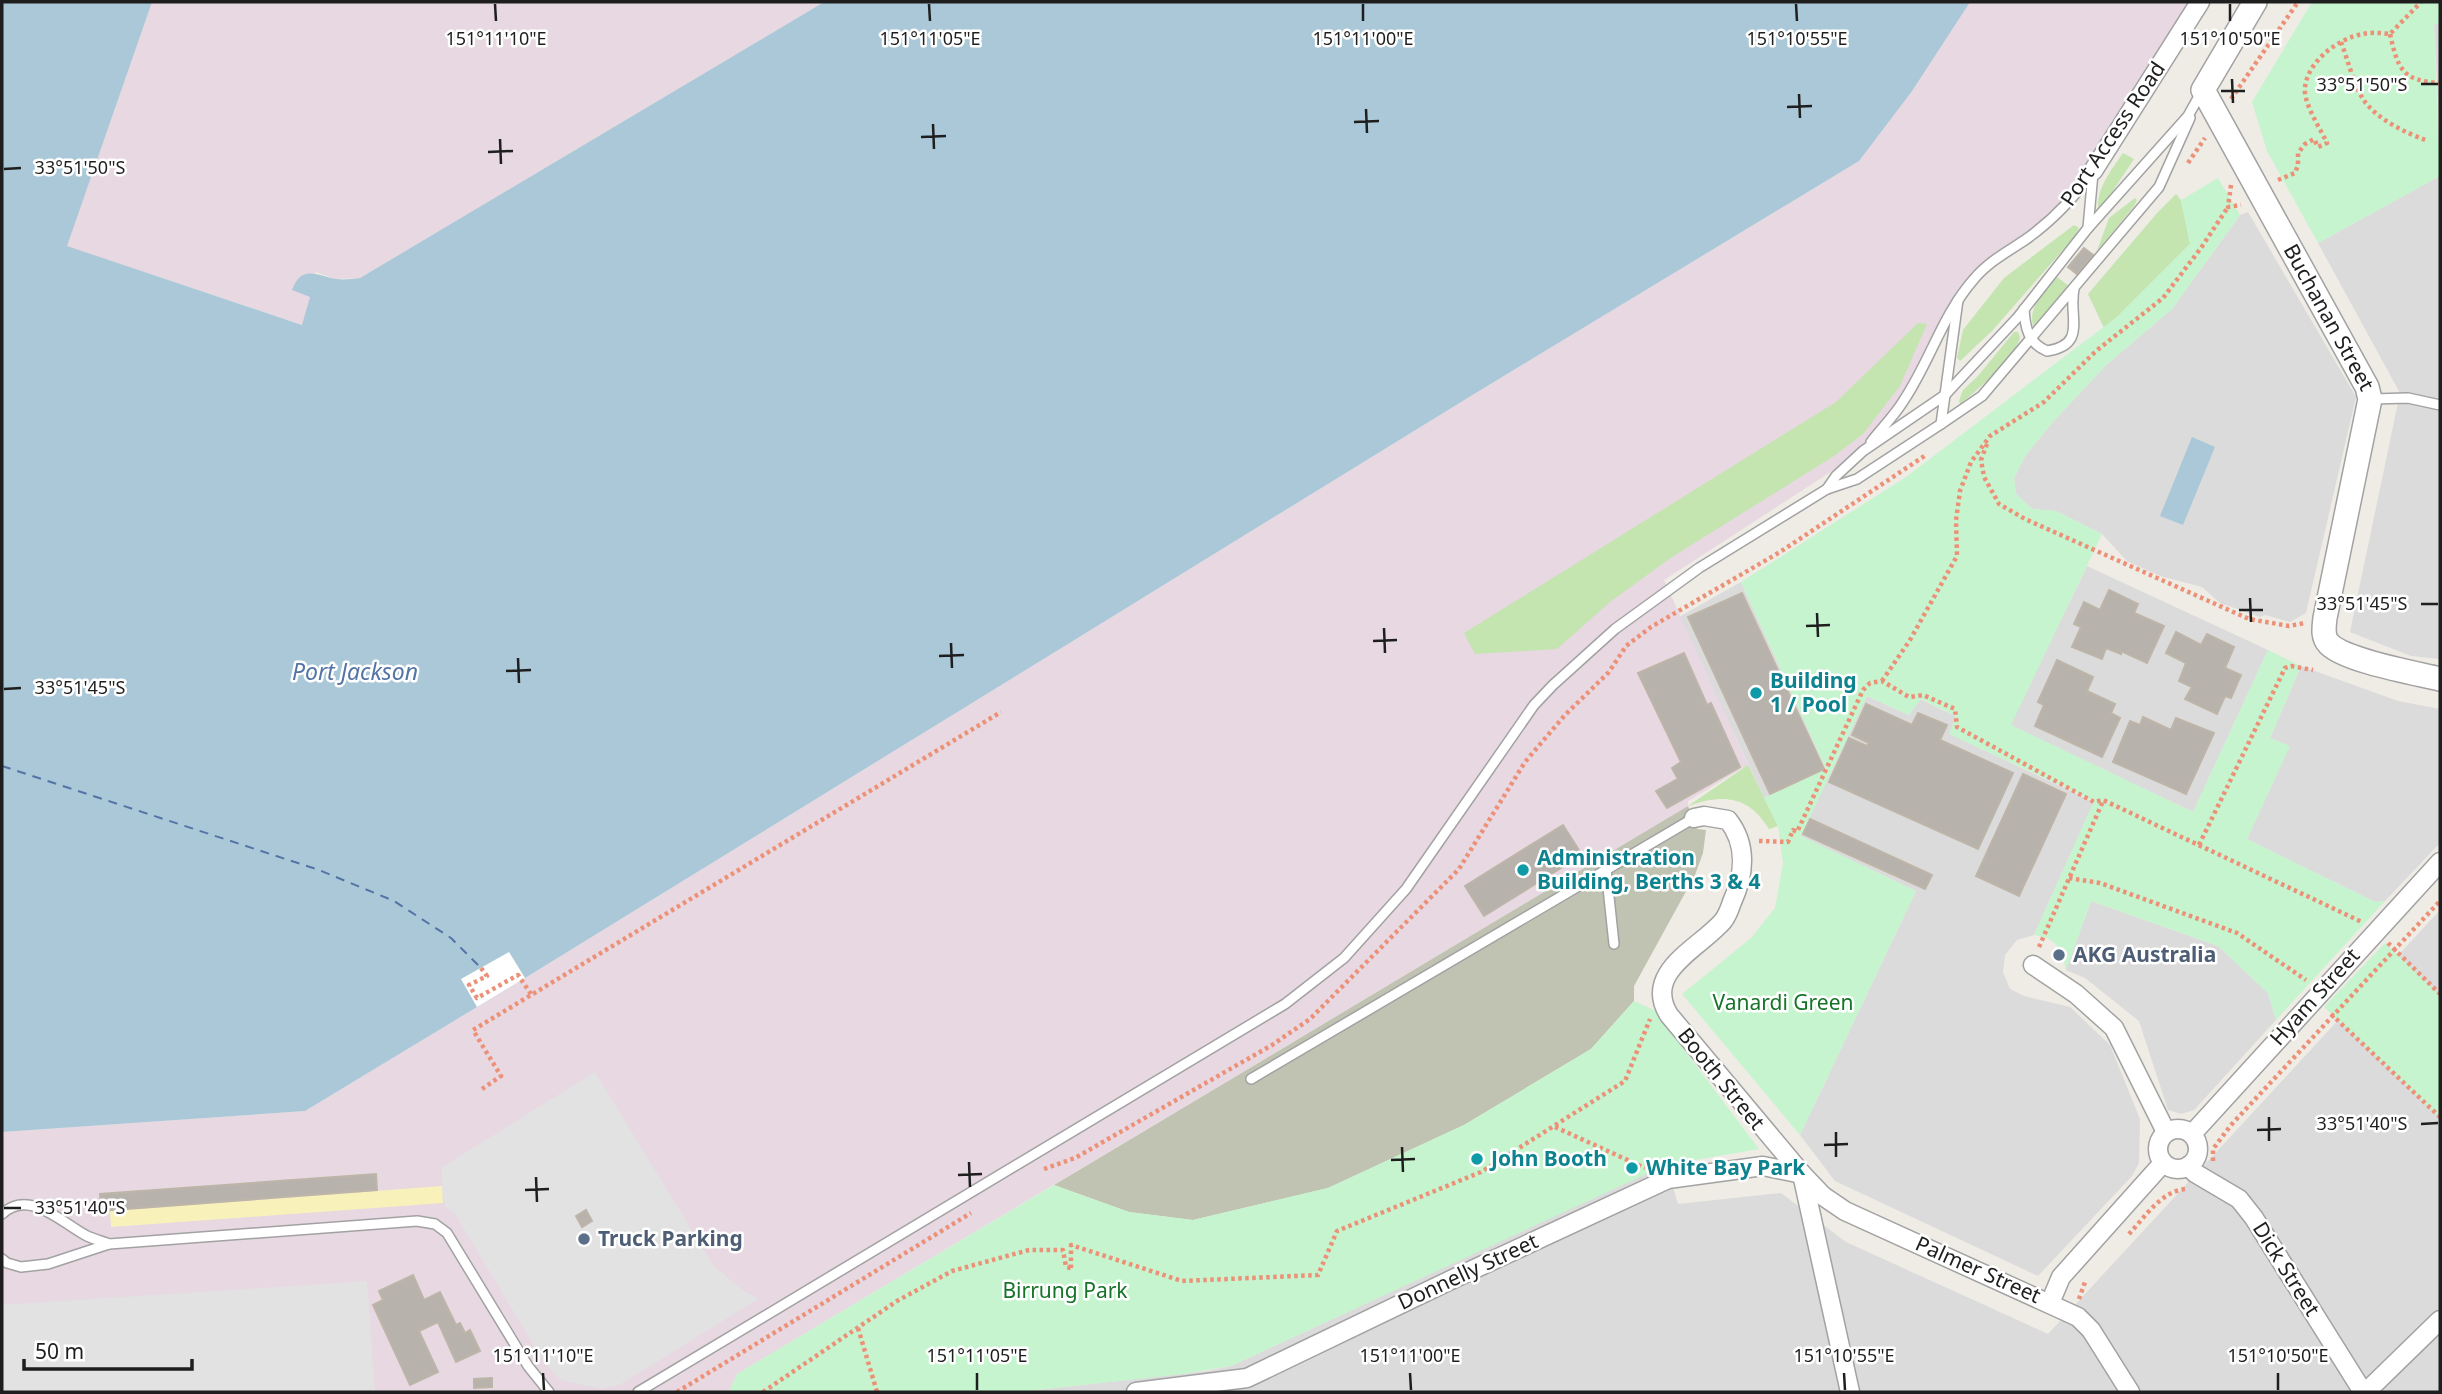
<svg xmlns="http://www.w3.org/2000/svg" width="2442" height="1394" viewBox="0 0 2442 1394" font-family="'Noto Sans',sans-serif">
	<rect width="100%" height="100%" fill="#eeece5"/>
	<g fill="#dcdbdb">
		<polygon points="2440,22 2440,141 2434,24"/>
		<polygon points="2440,176 2440,659 2411,656 2350,632 2400,393 2318,243"/>
		<polygon points="2248,212 2356,397 2306,613 2290,622 2265,615 2260,617 2220,603 2202,587 2160,576 2127,561 2102,534 2056,511 2032,509 2016,494 2014,478 2025,456 2051,424 2105,366 2172,309 2240,215"/>
		<polygon points="2087,566 2268,650 2193,812 2010,725"/>
		<polygon points="1741,582 1826,769 1764,798 1679,617"/>
		<polygon points="2301,666 2398,701 2440,709 2440,843 2385,901 2375,902 2247,839 2289,747 2270,738"/>
		<polygon points="1867,696 1909,715 1920,699 1957,717 1950,734 2094,802 2034,935 2017,940 2005,955 2003,972 2010,989 2024,996 2070,1007 2110,1045 2140,1119 2139,1163 2132,1176 2038,1276 1835,1181 1800,1135 1916,891 1800,836"/>
		<polygon points="2091,901 2218,946 2268,993 2276,1020 2194,1110 2181,1114 2168,1110 2139,1021 2085,978 2066,970"/>
		<polygon points="2440,910 2440,1392 1019,1392 1207,1371 1231,1366 1666,1164 1678,1204 1781,1193 1846,1242 2048,1334"/>
	</g>
	<g fill="#e7d8e2">
		<polygon points="152,2 824,2 360,278 335,279 316,272 303,325 66,246"/>
		<polygon points="1968,2 2199,2 2077,194 1973,279 1904,400 1863,451 1664,580 1748,765 1688,801 1688,806 737,1374 729,1392 2,1392 2,1132 305,1111 525,978 1479,391 1859,161"/>
	</g>
	<polygon fill="#c0c2b2" points="1688,806 1697,829 1706,830 1703,853 1695,875 1634,986 1634,1001 1591,1049 1464,1125 1328,1188 1193,1220 1129,1212 1054,1185"/>
	<g fill="#c4e4b0">
		<path d="M2123 153 2134 159 2112 192 2098 209C2096 189 2112 169 2123 153Z"/>
		<polygon points="2176,194 2181,200 2190,244 2118,316 2104,328 2088,294 2158,212"/>
		<polygon points="2135,198 2137,200 2134,206 2097,251 2109,218"/>
		<polygon points="2074,225 2079,228 2075,236 1992,331 1960,361 1957,358 1963,330 2004,278"/>
		<path d="M2057 277 2069 286 2034 328C2026 308 2045 292 2057 277Z"/>
		<polygon points="1918,323 1927,324 1900,386 1863,434 1834,456 1672,557 1610,602 1557,649 1475,654 1464,633 1836,402"/>
		<path d="M2014 332H2018L2020 337C2018 354 1975 393 1960 404L1959 401 1963 390 1978 376Z"/>
		<path d="M1748 765 1778 826 1769 829C1748 795 1723 794 1688 806Z"/>
	</g>
	<polygon fill="#f8f2ba" points="442,1186 443,1203 111,1227 110,1211"/>
	<g fill="#c6f4cf">
		<polygon points="2312,2 2440,2 2440,22 2434,25 2440,176 2318,243 2267,151 2252,102"/>
		<path d="M2218 178 2240 215 2172 309 2105 366 2051 424 2025 456 2014 478 2016 494 2032 509 2056 511 2102 534 2011 725 2193 812 2268 650 2301 666 2270 738 2290 746 2247 839 2375 902 2385 901 2276 1020 2268 993 2218 946 2091 901 2066 970C2062 949 2057 938 2034 935L2094 801 1949 734 1956 716 1921 699 1909 715 1867 696 1801 836 1916 891 1800 1135 1682 994 1751 938 1775 908 1783 863 1778 826 1764 798 1826 769 1741 582 1906 477 2118 316 2190 244 2181 200Z"/>
		<polygon points="2385,943 2440,995 2440,1118 2324,1007"/>
		<polygon points="1634,1001 1654,1010 1759,1149 1666,1165 1231,1366 1183,1374 1019,1392 729,1392 737,1374 1054,1185 1129,1212 1193,1220 1328,1188 1464,1125 1591,1049"/>
	</g>
	<g fill="#e2e2e2">
		<polygon points="595,1072 713,1265 741,1289 758,1299 621,1384 601,1389 561,1380 545,1364 455,1214 444,1205 441,1168"/>
		<polygon points="367,1281 375,1392 2,1392 2,1305"/>
	</g>
	<g fill="#aac8d8">
		<path d="M2 2H152L67 246 302 325 310 297 292 290C302 264 317 276 336 279 344 280 352 279 360 278L824 2H1970L1912 91 1859 161 1479 391 525 978 305 1111 2 1132Z"/>
		<polygon points="2192,437 2215,447 2183,525 2160,516"/>
	</g>
	<polygon fill="#fff" points="509,952 525,978 477,1007 461,979"/>
	<g fill="none" stroke-linecap="round" stroke-linejoin="round">
		<polyline stroke="#5474a5" stroke-width="2" stroke-dasharray="9 7" stroke-linecap="butt" points="2,766 319,870 394,901 451,938 481,968"/>
	</g>
	<g fill="#b7b2ab" stroke="#beb5a9" stroke-width="2">
		<polygon points="2084,248 2093,255 2077,274 2068,267"/>
		<polygon points="2109,590 2138,604 2134,613 2164,626 2147,663 2121,651 2121,654 2106,648 2102,659 2072,647 2081,627 2074,624 2084,602 2100,610"/>
		<polygon points="1742,593 1824,769 1770,794 1688,617"/>
		<polygon points="2176,632 2201,645 2207,634 2234,647 2225,668 2241,675 2231,698 2225,696 2217,714 2185,699 2192,687 2179,681 2186,663 2166,653"/>
		<polygon points="1684,653 1707,705 1711,703 1740,767 1667,808 1656,791 1678,779 1672,768 1681,762 1638,673"/>
		<polygon points="2057,660 2093,677 2087,691 2115,704 2111,713 2120,718 2102,757 2035,726 2044,705 2038,702"/>
		<polygon points="1866,704 1912,725 1918,713 1947,725 1940,740 2013,773 1978,849 1829,782 1849,738 1867,746 1869,743 1852,735"/>
		<polygon points="2143,717 2171,730 2176,718 2214,733 2186,794 2113,762 2130,721 2140,725"/>
		<polygon points="2023,774 2066,794 2019,896 1976,876"/>
		<polygon points="1810,819 1932,875 1925,889 1803,834"/>
		<polygon points="1563,825 1582,855 1484,916 1465,886"/>
		<polygon points="376,1174 377,1190 101,1211 100,1194"/>
		<polygon points="586,1210 592,1221 582,1227 576,1216"/>
		<polygon points="413,1275 424,1300 440,1292 456,1325 460,1323 465,1333 470,1330 480,1351 456,1362 438,1322 419,1331 438,1372 410,1385 373,1305 383,1300 379,1291"/>
		<polygon points="492,1378 492,1387 474,1388 474,1379"/>
	</g>
	<g fill="none" stroke-linecap="round" stroke-linejoin="round">
		<defs>
			<g id="service">
				<polyline points="2088,228 2093,173"/>
				<path d="M2024 309C2025 327 2028 343 2047 351 2088 345 2068 316 2074 289"/>
				<polyline points="2372,399 2408,398 2440,405"/>
				<polyline points="1941,424 1982,396 2159,187 2190,118"/>
				<path d="M1871 442C1882 428 1895 415 1904 400 1930 361 1943 314 1974 279 1988 262 2007 252 2025 240 2052 221 2074 198 2093 171"/>
				<polyline points="1827,489 1836,476 1863,451 1945,395 2018,317 2088,228 2188,116 2202,91"/>
				<polyline points="1606,869 1614,944"/>
				<polyline points="1251,1079 1694,818"/>
				<path d="M2 1214C29 1188 62 1223 87 1236 94 1239 101 1241 109 1244"/>
				<polyline points="2,1259 7,1263 21,1267 48,1264 109,1244 417,1221 435,1224 447,1233 528,1366 549,1392"/>
				<polyline points="638,1392 1285,1004 1344,958 1406,889 1534,705 1553,685 1615,629 1699,568 1827,489 1857,479 1941,424 1958,300"/>
			</g>
			<g id="minor">
				<polyline points="2093,171 2200,2"/>
				<path d="M1694 818 1704 816 1728 820C1747 844 1745 874 1732 902 1730 908 1727 916 1723 921 1700 948 1642 972 1669 1015L1802 1174 1823 1196 1845 1211 2078 1317 2091 1330 2130 1392"/>
				<polyline points="2033,965 2076,994 2114,1028 2166,1132"/>
				<circle cx="2178" cy="1149" r="20"/>
				<polyline points="2192,1134 2440,862"/>
				<polyline points="2188,1166 2195,1173 2239,1199 2254,1218 2363,1392"/>
				<polyline points="1802,1174 1850,1392"/>
				<polyline points="2050,1303 2061,1277 2163,1163"/>
				<polyline points="1136,1392 1247,1378 1457,1277 1668,1179 1763,1166 1802,1174"/>
				<polyline points="2366,1392 2440,1320"/>
			</g>
			<g id="tertiary">
				<path id="s1" d="M2255 2 2203 90 2367 387 2370 399 2325 618C2324 627 2322 637 2329 644 2346 661 2415 673 2440 679"/>
			</g>
		</defs>
		<use href="#service" stroke="#a2a2a2" stroke-width="12"/>
		<use href="#minor" stroke="#a2a2a2" stroke-width="21"/>
		<use href="#tertiary" stroke="#a2a2a2" stroke-width="26"/>
		<g stroke="#ec9178" stroke-width="4.5" stroke-dasharray="3.5 3.5" stroke-linecap="butt">
			<path d="M2390 34C2398 69 2402 81 2440 83"/>
			<path d="M2341 42C2348 60 2353 83 2363 99 2376 119 2406 133 2428 141"/>
			<polyline points="2231,99 2298,2"/>
			<polyline points="2188,163 2205,138"/>
			<path d="M2278 180 2295 173 2298 165V153L2305 144 2314 139 2318 147 2327 143C2320 128 2307 109 2305 93 2303 64 2338 38 2363 34 2372 32 2381 33 2390 34L2421 2"/>
			<polyline points="2231,185 2228,207 2241,205"/>
			<polyline points="1987,444 1981,460 1984,477 1999,504 2025,519 2249,619 2289,626 2305,623"/>
			<polyline points="1882,681 1910,640 1957,556 1956,520 1960,491 1971,462 1990,436 2044,402 2096,351 2163,298 2201,248 2228,207"/>
			<polyline points="1759,841 1788,842 1793,830 1797,832 1863,690 1870,683 1882,681 1909,697 1923,695 1955,709 1957,727 2094,802 2103,800 2362,922"/>
			<polyline points="2199,845 2285,668 2291,666 2313,670"/>
			<polyline points="2069,878 2100,883 2237,933 2306,980"/>
			<polyline points="2388,943 2440,994"/>
			<polyline points="2039,947 2103,801"/>
			<polyline points="481,968 487,976 469,985 477,998 518,975 531,994"/>
			<polyline points="2331,1014 2440,1117"/>
			<polyline points="482,1089 501,1076 473,1030 1001,712"/>
			<polyline points="1555,1127 1645,1168"/>
			<polyline points="2213,1161 2213,1149 2231,1125 2440,901"/>
			<polyline points="1044,1169 1075,1158 1272,1045 1310,1019 1459,869 1525,762 1565,715 1609,672 1626,646 1651,627 1780,552 1926,455"/>
			<path d="M2129 1234C2145 1217 2161 1191 2186 1189"/>
			<polyline points="1071,1268 1071,1245 1182,1281 1318,1275 1337,1231 1481,1172 1625,1081 1650,1019"/>
			<polyline points="2079,1299 2085,1282"/>
			<polyline points="858,1328 877,1392"/>
			<polyline points="677,1392 971,1213"/>
			<polyline points="763,1392 897,1301 952,1271 1029,1250 1063,1250 1066,1267 1071,1268"/>
		</g>
		<use href="#service" stroke="#fff" stroke-width="9"/>
		<use href="#minor" stroke="#fff" stroke-width="18"/>
		<use href="#tertiary" stroke="#fff" stroke-width="23"/>
	</g>
	<path fill="none" stroke="#1e1e1e" stroke-width="2.5" d="M495 4 496 21M929 4 930 21M1363 4V21M1796 4 1797 21M2230 4V21M2232 79 2233 103M2421 84H2438M2221 91H2245M1799 94 1800 118M1787 107 1812 106M1366 109 1367 133M1354 122 1379 121M933 124 934 149M921 137 946 136M500 139 501 164M488 152 513 151M4 169 21 168M2250 598 2251 622M2421 604H2438M2239 610H2263M1817 613 1818 637M1806 626 1830 625M1384 628 1385 653M1373 641 1397 640M951 643 952 668M939 656 964 655M518 658 519 683M506 671 531 670M4 689 21 688M2269 1117V1141M2421 1124 2438 1123M2257 1130 2281 1129M1836 1132V1157M1824 1145 1848 1144M1402 1147 1403 1172M1391 1160 1415 1159M969 1162 970 1187M958 1175 982 1174M536 1177 537 1202M525 1190 549 1189M4 1208H21M543 1373 544 1390M977 1373V1390M1410 1373 1411 1390M1844 1373 1845 1390M2278 1373V1390"/>
	<g fill="#0f9aa8" stroke="#fff" stroke-width="2.5">
		<circle cx="1756" cy="693" r="7"/>
		<circle cx="1523" cy="870" r="7"/>
		<circle cx="1477" cy="1159" r="7"/>
		<circle cx="1632" cy="1168" r="7"/>
	</g>
	<g fill="#5c6f8a" stroke="#fff" stroke-width="2.5">
		<circle cx="2059" cy="955" r="7"/>
		<circle cx="584" cy="1239" r="7"/>
	</g>
	<g text-anchor="middle" stroke-width="5" stroke-linejoin="round" paint-order="stroke">
		<g font-size="21" fill="#1e1e1e" stroke="#fff">
			<text transform="translate(2113 134) rotate(-56)" y="7">Port Access Road</text>
			<text dy="7" stroke="none"><textPath href="#s1" startOffset="362">Buchanan Street</textPath></text>
			<text transform="translate(2315 997) rotate(-48)" y="7">Hyam Street</text>
			<text transform="translate(1721 1079) rotate(51)" y="7">Booth Street</text>
			<text transform="translate(2286 1269) rotate(58)" y="7">Dick Street</text>
			<text transform="translate(1978 1270) rotate(24)" y="7">Palmer Street</text>
			<text transform="translate(1468 1272) rotate(-25)" y="7">Donnelly Street</text>
		</g>
		<g font-size="21" font-weight="bold" fill="#0d838f" stroke="#fff" text-anchor="start">
			<text x="1770" y="688">Building<tspan x="1770" dy="24">1 / Pool</tspan></text>
			<text x="1537" y="865">Administration<tspan x="1537" dy="24">Building, Berths 3 &amp; 4</tspan></text>
			<text x="1491" y="1166">John Booth</text>
			<text x="1646" y="1175">White Bay Park</text>
		</g>
		<g font-size="21" font-weight="bold" fill="#4e5e75" stroke="#fff" text-anchor="start">
			<text x="2073" y="962">AKG Australia</text>
			<text x="598" y="1246">Truck Parking</text>
		</g>
		<g font-size="21" fill="#167328" stroke="#fff">
			<text x="1783" y="1010">Vanardi Green</text>
			<text x="1065" y="1298">Birrung Park</text>
		</g>
		<g font-size="23" font-style="italic" fill="#5474a5" stroke="#fff">
			<text x="355" y="680">Port Jackson</text>
		</g>
	</g>
	<g font-size="18" text-anchor="middle" fill="#1e1e1e" stroke="#fff" stroke-width="5" stroke-linejoin="round" paint-order="stroke">
		<text x="496" y="45">151°11'10"E</text>
		<text x="930" y="45">151°11'05"E</text>
		<text x="1363" y="45">151°11'00"E</text>
		<text x="1797" y="45">151°10'55"E</text>
		<text x="2230" y="45">151°10'50"E</text>
		<text x="2362" y="91">33°51'50"S</text>
		<text x="80" y="174">33°51'50"S</text>
		<text x="2362" y="610">33°51'45"S</text>
		<text x="80" y="694">33°51'45"S</text>
		<text x="2362" y="1130">33°51'40"S</text>
		<text x="80" y="1214">33°51'40"S</text>
		<text x="543" y="1362">151°11'10"E</text>
		<text x="977" y="1362">151°11'05"E</text>
		<text x="1410" y="1362">151°11'00"E</text>
		<text x="1844" y="1362">151°10'55"E</text>
		<text x="2278" y="1362">151°10'50"E</text>
	</g>
	<rect width="2442" height="1394" fill="none" stroke="#1e1e1e" stroke-width="7"/>
	<path d="M24 1359v10h168v-10" fill="none" stroke="#1e1e1e" stroke-width="3.5"/>
	<text x="35" y="1359" font-size="21" fill="#1e1e1e" stroke="#ffffff" stroke-width="5" paint-order="stroke">50 m</text>
</svg>
